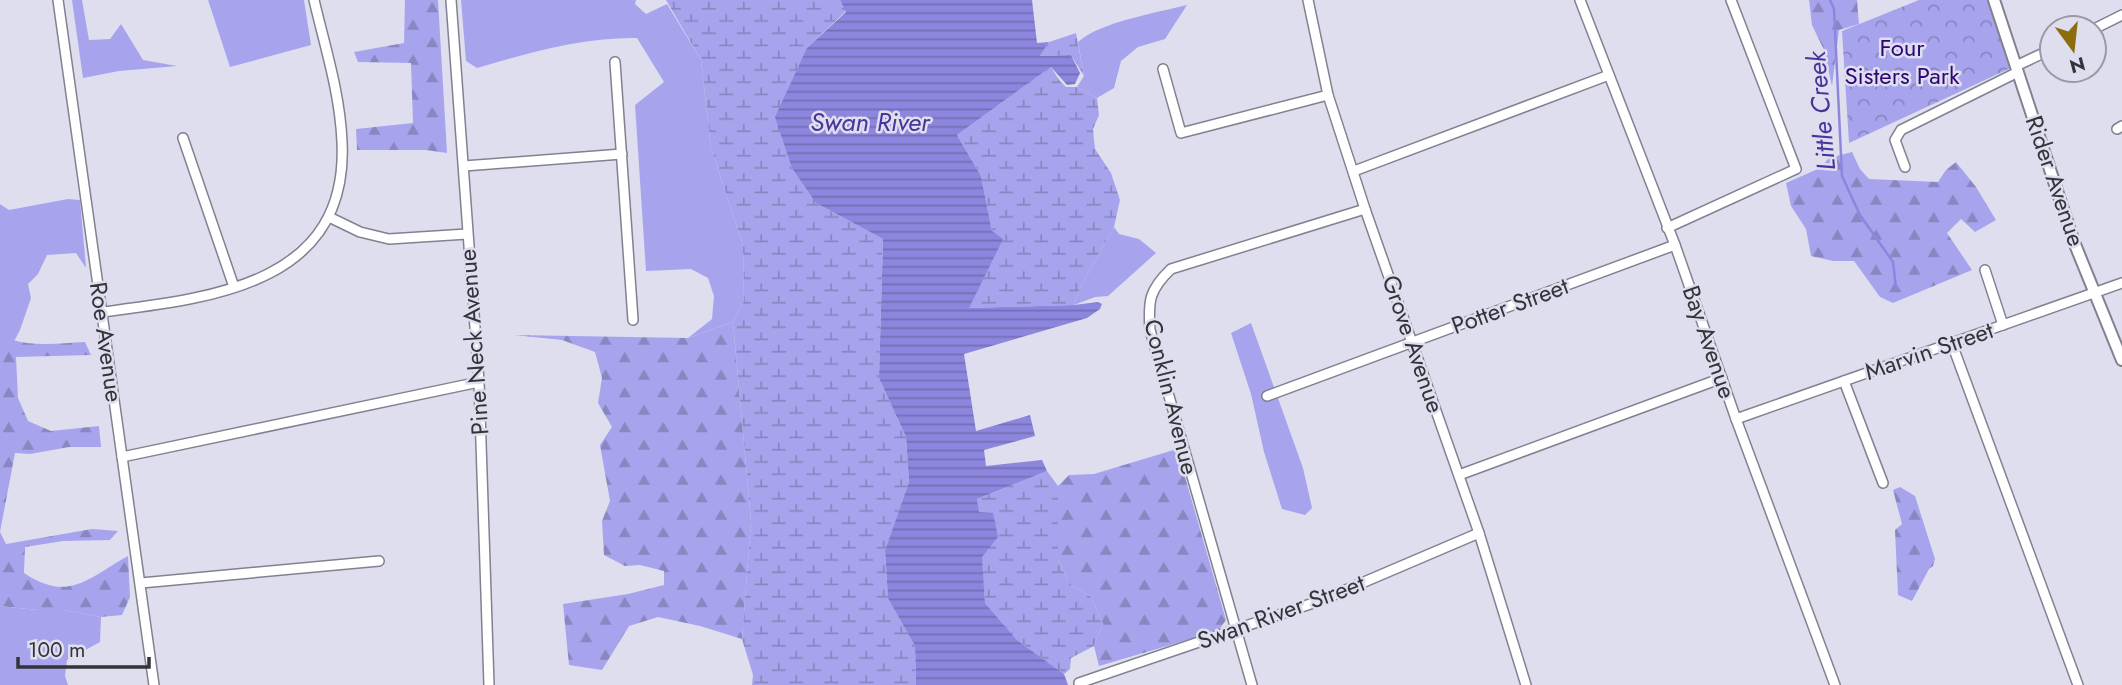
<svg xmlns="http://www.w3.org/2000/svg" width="2122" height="685" viewBox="0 0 2122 685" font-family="Jost,sans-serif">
	<defs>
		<pattern id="forest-firs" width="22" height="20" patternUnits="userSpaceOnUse" patternTransform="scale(1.75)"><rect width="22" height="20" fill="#a7a4ed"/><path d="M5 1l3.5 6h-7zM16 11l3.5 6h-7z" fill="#8986c1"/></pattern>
		<pattern id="wetland-marsh" width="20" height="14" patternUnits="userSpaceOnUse" patternTransform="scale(1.75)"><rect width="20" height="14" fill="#a7a4ed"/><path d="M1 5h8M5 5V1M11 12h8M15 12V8" fill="none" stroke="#8986c1"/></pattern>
		<pattern id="park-crowns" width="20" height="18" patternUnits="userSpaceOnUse" patternTransform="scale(1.75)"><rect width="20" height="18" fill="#a7a4ed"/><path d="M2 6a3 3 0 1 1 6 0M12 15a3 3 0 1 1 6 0" fill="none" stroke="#8986c1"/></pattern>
		<pattern id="water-rules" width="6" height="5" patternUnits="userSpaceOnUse" patternTransform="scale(1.75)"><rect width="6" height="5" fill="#8d86de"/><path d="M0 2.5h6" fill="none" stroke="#746eb5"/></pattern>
	</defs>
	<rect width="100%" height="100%" fill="#dedeef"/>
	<g fill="#a7a4ed">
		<polygon points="72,0 82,0 89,40 110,39 121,24 143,60 177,66 119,71 83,78"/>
		<polygon points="208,0 304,0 311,45 230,67"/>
		<path d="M461 0H636L635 4 646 14 667 4 701 60 711 148 743 246 744 301 733 322 688 338 712 319 714 296 708 278 691 269 646 271 635 105 664 82 637 38C582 37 528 53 477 68L466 61Z"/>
		<path d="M1187 5 1165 39 1138 47 1121 61 1114 88 1097 98 1077 87 1084 76 1078 42C1100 22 1156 13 1187 5Z"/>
		<polygon points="68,199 80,200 86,268 76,253 47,255 38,274 28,284 31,298 20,330 0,368 0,204 9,210"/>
		<polygon points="1114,227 1119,234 1139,239 1156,253 1108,296 1095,297 1074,305 1081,286"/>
		<polygon points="1251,323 1303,468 1312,508 1305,515 1282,509 1264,452 1251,394 1231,333"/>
		<polygon points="0,606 37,610 64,610 101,617 100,642 67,660 65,676 68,685 0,685"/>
	</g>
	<g fill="url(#forest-firs)">
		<polygon points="405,0 438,0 447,153 426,150 357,150 356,129 413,123 411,63 358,62 354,52 404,43"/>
		<polygon points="1809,0 1857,0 1859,24 1839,30 1832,86 1824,50 1812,25"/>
		<polygon points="1852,152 1860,169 1869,179 1938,182 1946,170 1956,162 1976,187 1996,220 1975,232 1961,219 1947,233 1972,270 1893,303 1880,297 1854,261 1833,261 1811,256 1806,229 1791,206 1786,183 1820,168 1829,158"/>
		<polygon points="733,322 751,521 742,639 700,626 658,617 629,626 602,670 569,665 563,604 628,594 664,585 664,571 640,565 625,566 604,555 602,521 610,501 600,445 612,427 598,403 602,378 595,352 562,340 514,335 688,338"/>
		<path d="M13 340C36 347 62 343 85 342L91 355 16 357 18 398 28 421 51 431 99 426 101 447H69L30 454 15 453 0 532 6 544 92 529 118 531 110 540 63 541 25 547 24 573C69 603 88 578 128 556L130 597 122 615 101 617 64 610H37L0 606V368Z"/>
		<polygon points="1177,449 1226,620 1218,631 1099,666 1094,646 1103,624 1091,597 1069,583 1058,559 1058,486 1069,475 1094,474"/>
		<polygon points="1900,487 1915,496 1935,559 1933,566 1929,569 1912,601 1898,595 1895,530 1902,524 1893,490"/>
	</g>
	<g fill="url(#wetland-marsh)">
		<polygon points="666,0 840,0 846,11 807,48 816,203 883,239 879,378 906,437 909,482 885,550 888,597 915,646 916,685 752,685 753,675 742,639 751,521 733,322 744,301 743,246 711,148 701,60"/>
		<polygon points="1076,33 1084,76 1071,55 1040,56 1049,42"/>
		<polygon points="1051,67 1059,80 1066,87 1077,87 1097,98 1099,115 1093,129 1095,149 1111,173 1120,200 1114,227 1081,286 1074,305 968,308 992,231 981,176 957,135"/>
		<polygon points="1047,471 1058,486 1058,559 1069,583 1091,597 1103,624 1094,646 1071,658 1070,669 1064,674 1017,640 985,603 977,499"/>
	</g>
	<polygon fill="url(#park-crowns)" points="1919,0 1991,0 2013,67 1849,143 1842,31"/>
	<polygon fill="url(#water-rules)" points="840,0 1032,0 1037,43 1049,42 1040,56 1071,55 1080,73 1075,84 1067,85 1051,67 957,135 981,176 992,231 1003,239 969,308 1074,305 1098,302 1102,304 1100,309 1087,318 964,354 976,431 1030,415 1035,436 984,450 986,466 1042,460 1047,471 977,499 979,512 993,513 998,537 982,557 985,603 1017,640 1064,674 1068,685 916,685 915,646 888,598 885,550 909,482 906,437 879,378 883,239 816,203 792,168 775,117 807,48 846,12"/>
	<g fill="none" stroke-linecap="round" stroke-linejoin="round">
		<polyline stroke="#8d86de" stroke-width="2.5" points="1830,0 1834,9 1842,176 1860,215 1893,262 1896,288"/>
		<defs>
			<g id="minor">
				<polyline points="58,0 154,685"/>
				<polyline points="451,0 479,382 489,685"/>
				<polyline points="1308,0 1328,95 1365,209 1479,533 1526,685"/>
				<polyline points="1580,0 1675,245 1736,419 1835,685"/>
				<polyline points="2094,29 2122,15"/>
				<polyline points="615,62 633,320"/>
				<polyline points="2016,66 2052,49"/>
				<polyline points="1163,69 1181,133 1328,95"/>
				<polyline points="2117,129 2122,126"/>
				<polyline points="183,138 234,287"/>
				<polyline points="464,166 622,154"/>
				<polyline points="1905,167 1895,140 1901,130 2018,72"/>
				<polyline points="1354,171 1609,75"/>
				<polyline points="329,217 360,232 389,239 467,234"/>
				<polyline points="1667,228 1796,169 1731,0"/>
				<polyline points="1985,270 2003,325"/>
				<path d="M103 312C210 298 349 285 342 142 340 93 325 47 314 0"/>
				<polyline points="1952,344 2078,685"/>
				<polyline points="1844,381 1883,483"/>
				<polyline points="1267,396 1675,245"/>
				<polyline points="1736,419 2122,283"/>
				<polyline points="122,457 479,382"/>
				<polyline points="1459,475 1722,378"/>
				<polyline points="141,583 379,561"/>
				<polyline points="1079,683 1322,600 1479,533"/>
				<path d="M1252 685 1150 330C1148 301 1149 290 1171 269L1365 209"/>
			</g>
			<polyline id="tertiary" points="1994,0 2074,242 2122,360"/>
		</defs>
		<use href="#minor" stroke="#818190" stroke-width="12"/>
		<use href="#tertiary" stroke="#818190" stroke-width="14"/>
		<use href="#minor" stroke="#fff" stroke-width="9"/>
		<use href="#tertiary" stroke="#fff" stroke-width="10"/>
	</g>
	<g text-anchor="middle" stroke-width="5" stroke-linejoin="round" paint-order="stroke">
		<g font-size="24" fill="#2c0673" stroke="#dedeef">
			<text x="1902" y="56">Four<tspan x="1902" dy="28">Sisters Park</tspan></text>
		</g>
		<g font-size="24" fill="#333339" stroke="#dedeef">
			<text transform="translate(2055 181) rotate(71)" y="8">Rider Avenue</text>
			<text transform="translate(1510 306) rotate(-20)" y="8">Potter Street</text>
			<text transform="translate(106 342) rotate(82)" y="8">Roe Avenue</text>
			<text transform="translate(474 342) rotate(-94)" y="8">Pine Neck Avenue</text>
			<text transform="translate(1709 342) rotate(71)" y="8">Bay Avenue</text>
			<text transform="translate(1413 344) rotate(71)" y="8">Grove Avenue</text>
			<text transform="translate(1929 351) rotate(-19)" y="8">Marvin Street</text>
			<text transform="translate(1171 397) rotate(76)" y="8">Conklin Avenue</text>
			<text transform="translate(1281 612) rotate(-20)" y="8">Swan River Street</text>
		</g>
		<g font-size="26" font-style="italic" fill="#48349b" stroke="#dedeef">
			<text transform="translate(1821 111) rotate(-95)" y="9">Little Creek</text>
			<text x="870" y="131">Swan River</text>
		</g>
	</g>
	<g transform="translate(2073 49) rotate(165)"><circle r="33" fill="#dedeef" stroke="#9a9aa6" stroke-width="2"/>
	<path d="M0-5L12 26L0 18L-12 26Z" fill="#8b6d0e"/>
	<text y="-10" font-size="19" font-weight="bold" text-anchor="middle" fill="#333339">N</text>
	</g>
	<path d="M18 657v10h131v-10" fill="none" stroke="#333339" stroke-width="3.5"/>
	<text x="28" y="657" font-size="21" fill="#333339" stroke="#dedeef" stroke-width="5" paint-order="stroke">100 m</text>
</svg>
